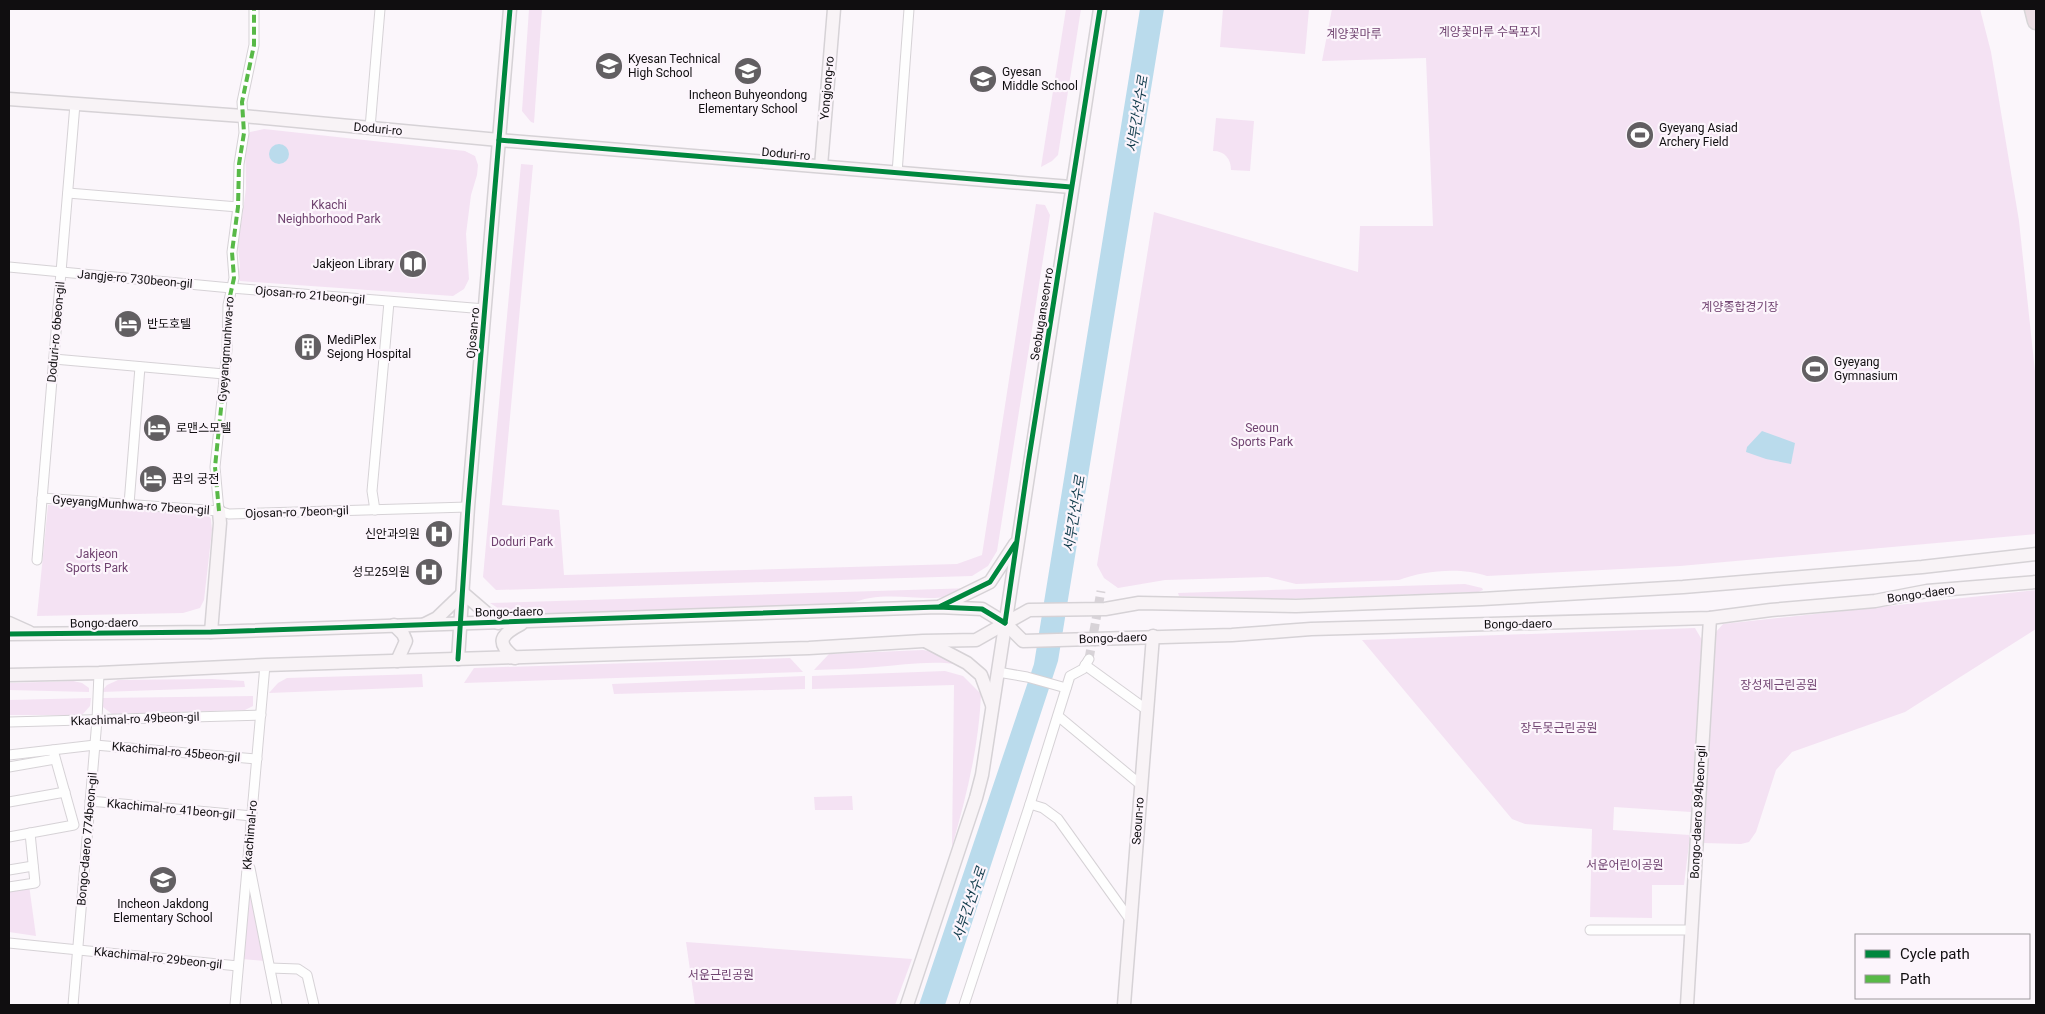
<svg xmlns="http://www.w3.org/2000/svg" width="2045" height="1014" viewBox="0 0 2045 1014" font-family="Roboto,'Noto Sans KR',sans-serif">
	<rect width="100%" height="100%" fill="#fbf6fb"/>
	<g fill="#f4e2f3">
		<polygon points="529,9 542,9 534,123 531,122 522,111"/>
		<polygon points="1066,9 1081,9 1058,155 1052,161 1041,167"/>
		<polygon points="1223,9 1309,9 1305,54 1220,47"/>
		<path d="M1332 9H1980L1991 52 2019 221 2036 381V534L1680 566 1487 576C1462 567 1424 570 1399 580L1296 584 1268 577 1165 580 1118 588 1104 578 1097 565 1154 212 1358 272 1360 226H1433L1426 58 1322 61Z"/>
		<path d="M1216 118 1254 121 1250 171 1231 170C1231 159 1225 151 1213 151Z"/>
		<polygon points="264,129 465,151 475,156 478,165 477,175 471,195 466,234 469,279 464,289 453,296 240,281 238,277 240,266 238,247 246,188 245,141 250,132"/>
		<polygon points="521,164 533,165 502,505 559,510 564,575 957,564 982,555 1036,204 1045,205 1050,215 997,551 988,566 972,576 496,590 483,577"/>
		<polygon points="48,505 208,515 211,519 212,530 204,600 200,608 183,613 37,616"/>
		<polygon points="1465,584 1482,588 1483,590 1478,592 1280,599 1179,596 1178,593"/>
		<path d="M973 588C938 607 907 592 870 598 863 599 855 602 848 604L512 617 490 603Z"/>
		<polygon points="2036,590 2036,629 1905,712 1792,752 1776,770 1756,832 1749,842 1741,844 1703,843 1715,633 1723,624"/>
		<polygon points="1695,628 1702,640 1691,812 1614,807 1613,830 1690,835 1684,885 1652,885 1652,918 1590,917 1592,829 1525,824 1512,819 1362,640"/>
		<path d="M923 650 943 654 961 665C933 660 904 665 876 667 855 669 834 669 814 670L829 654Z"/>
		<polygon points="790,658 803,672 464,683 474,668"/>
		<path d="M945 671 963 676 981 694C979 747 966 797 952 847L954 685 812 689V676Z"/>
		<polygon points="422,674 423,687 269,693 278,683 287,678"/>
		<polygon points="805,676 805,689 614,694 612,684"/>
		<polygon points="212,679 244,681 245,687 101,692 107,685 118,680"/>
		<polygon points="73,681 82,683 89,688 89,692 9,690 9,683"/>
		<polygon points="253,696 253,706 245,710 112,714 103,707 103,698"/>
		<polygon points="91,698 90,706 82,715 9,715 9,700"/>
		<polygon points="852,796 853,810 815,810 814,797"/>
		<polygon points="29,885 36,936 9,932 9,889"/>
		<polygon points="250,889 264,961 242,959"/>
		<polygon points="686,942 912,959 895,1005 695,1005"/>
	</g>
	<g fill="#badbec">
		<polygon points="1140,9 1164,9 1058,661 945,1005 919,1005 1034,664"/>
		<circle cx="279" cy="154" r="10"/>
		<polygon points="1762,431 1795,443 1791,464 1766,459 1746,452 1747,447"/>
	</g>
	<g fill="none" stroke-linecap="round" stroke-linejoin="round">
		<polyline stroke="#d8d3d8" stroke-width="9" stroke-dasharray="9 4.5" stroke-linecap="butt" points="1089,659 1101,591"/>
		<defs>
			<g id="street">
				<polyline points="370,128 380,9"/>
				<polyline points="897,173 909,9"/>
				<polyline points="68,193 238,207"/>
				<polyline points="9,267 231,288 485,309"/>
				<polyline points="54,359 224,374"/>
				<polyline points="42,498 219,511 229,514 468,507"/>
				<polyline points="129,504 140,367"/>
				<polyline points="375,510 372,491 389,302"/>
				<polyline points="219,511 215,467 227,350 228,305 234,278 232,252 238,207 239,164 244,133 242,102 254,45 254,9"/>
				<polyline points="37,560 75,104"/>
				<polyline points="1085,665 1147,710"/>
				<polyline points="998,672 1027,677 1066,688"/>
				<polyline points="1058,716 1141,785"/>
				<polyline points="9,722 261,715"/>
				<polyline points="9,755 95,745 257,759"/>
				<polyline points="9,767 55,759"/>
				<polyline points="90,801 252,816"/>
				<polyline points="9,802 65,792"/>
				<polyline points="1030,804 1043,808 1058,819 1131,921"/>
				<polyline points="9,837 74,825 53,750"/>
				<polyline points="250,868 277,1005"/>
				<polyline points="9,870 33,866"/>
				<polyline points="9,887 35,883 30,833"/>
				<polyline points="1590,930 1691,930"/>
				<polyline points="9,943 238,966"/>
				<polyline points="270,968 298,969 307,975 314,1005"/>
				<polyline points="73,1005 97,720 99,673"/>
				<polyline points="235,1005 265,665"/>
				<polyline points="964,1005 1030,804 1070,676 1083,669 1089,659"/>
			</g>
			<g id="secondary">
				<polyline points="9,99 243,116 499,140 1071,187"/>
				<polyline points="821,166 834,9"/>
				<polyline points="941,606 990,582 1015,544"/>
				<polyline points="9,623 29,632"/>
				<polyline points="425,624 437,618 463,593 498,623"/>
				<polyline points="394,625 403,634 406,641 397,661"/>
				<polyline points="211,632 220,523 219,511"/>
				<polyline points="9,634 211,632 938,607 982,609 1005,623 1023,641 1232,635 1311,629 1710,618 1771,610 1875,601 1927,591 2036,582"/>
				<polyline points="927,642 967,663 981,675 992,705"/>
				<path d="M515 658C494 642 502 634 521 624"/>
				<polyline points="458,659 468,507 510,9"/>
				<polyline points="9,675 99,673 265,665 809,648 923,641 976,640 1029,610 1105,609 1139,603 1296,606 1482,599 1683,587 1922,567 2036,554"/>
				<polyline points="907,1005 976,798 982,775 1100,9"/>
				<polyline points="1124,1005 1153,636"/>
				<polyline points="1687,1005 1710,618"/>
			</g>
			<polyline id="highway" points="2033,9 2036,21"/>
		</defs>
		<use href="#street" stroke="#d6d2d6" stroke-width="11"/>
		<use href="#secondary" stroke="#d6d2d6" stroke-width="15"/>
		<use href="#highway" stroke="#d7d5d7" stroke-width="19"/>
		<use href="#street" stroke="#fefefe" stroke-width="9"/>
		<use href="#secondary" stroke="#f8f3f6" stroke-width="12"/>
		<use href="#highway" stroke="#ebdde3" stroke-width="16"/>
		<polyline stroke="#58b947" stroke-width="4" stroke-dasharray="8 4" stroke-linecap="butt" points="219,511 215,467 227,350 228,305 234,278 232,252 238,207 239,164 244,133 242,102 254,45 254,9"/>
		<defs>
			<g id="cycleway">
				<polyline points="499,140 1071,187"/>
				<polyline points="941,606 990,582 1015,544"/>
				<polyline points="1005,623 1028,464 1100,9"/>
				<polyline points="9,634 211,632 938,607 982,609 1005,623"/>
				<polyline points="458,659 468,507 510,9"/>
			</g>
		</defs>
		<use href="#cycleway" stroke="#fcf5fc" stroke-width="8"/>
		<use href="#cycleway" stroke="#00873e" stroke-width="5"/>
	</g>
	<defs>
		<symbol id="school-disc" viewBox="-11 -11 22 22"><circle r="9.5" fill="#625f62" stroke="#fcf5fc"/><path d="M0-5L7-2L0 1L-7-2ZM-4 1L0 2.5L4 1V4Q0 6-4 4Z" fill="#fff"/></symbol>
		<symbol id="stadium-disc" viewBox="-11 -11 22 22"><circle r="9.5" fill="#625f62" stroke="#fcf5fc"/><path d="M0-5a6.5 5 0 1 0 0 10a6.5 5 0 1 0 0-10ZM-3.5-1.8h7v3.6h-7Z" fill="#fff"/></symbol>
		<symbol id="library-disc" viewBox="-11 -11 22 22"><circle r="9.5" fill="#625f62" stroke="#fcf5fc"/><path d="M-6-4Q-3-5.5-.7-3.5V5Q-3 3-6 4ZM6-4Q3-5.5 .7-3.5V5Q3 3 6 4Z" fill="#fff"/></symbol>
		<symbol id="hotel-disc" viewBox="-11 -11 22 22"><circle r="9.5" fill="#625f62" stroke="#fcf5fc"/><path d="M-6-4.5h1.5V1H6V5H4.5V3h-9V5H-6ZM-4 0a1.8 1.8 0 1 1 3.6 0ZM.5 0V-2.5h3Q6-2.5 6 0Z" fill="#fff"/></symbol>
		<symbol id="building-disc" viewBox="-11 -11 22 22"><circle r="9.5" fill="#625f62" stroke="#fcf5fc"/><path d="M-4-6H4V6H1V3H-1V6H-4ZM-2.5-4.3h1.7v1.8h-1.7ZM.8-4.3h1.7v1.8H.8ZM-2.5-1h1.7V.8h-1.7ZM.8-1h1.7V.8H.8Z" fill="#fff"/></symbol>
		<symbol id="hospital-disc" viewBox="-11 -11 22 22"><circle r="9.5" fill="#625f62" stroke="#fcf5fc"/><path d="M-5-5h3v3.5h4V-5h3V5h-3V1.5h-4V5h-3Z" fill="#fff"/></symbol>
	</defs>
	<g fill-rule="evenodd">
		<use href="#school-disc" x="593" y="50" width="32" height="32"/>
		<use href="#school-disc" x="732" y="55" width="32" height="32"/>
		<use href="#school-disc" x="967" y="63" width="32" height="32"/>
		<use href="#stadium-disc" x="1624" y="119" width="32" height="32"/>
		<use href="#library-disc" x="397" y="248" width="32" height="32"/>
		<use href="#hotel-disc" x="112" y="308" width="32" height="32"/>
		<use href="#building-disc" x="292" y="331" width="32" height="32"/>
		<use href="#stadium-disc" x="1799" y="353" width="32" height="32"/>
		<use href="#hotel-disc" x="141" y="412" width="32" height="32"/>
		<use href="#hotel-disc" x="137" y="463" width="32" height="32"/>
		<use href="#hospital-disc" x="423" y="518" width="32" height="32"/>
		<use href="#hospital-disc" x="413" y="556" width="32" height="32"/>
		<use href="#school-disc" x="147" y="864" width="32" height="32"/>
	</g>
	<g text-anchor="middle" stroke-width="4.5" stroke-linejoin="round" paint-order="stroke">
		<g font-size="12" fill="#704370" stroke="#fcf5fc">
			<text x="1490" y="36">계양꽃마루 수목포지</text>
			<text x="1354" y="38">계양꽃마루</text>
			<text x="329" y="209">Kkachi<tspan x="329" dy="14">Neighborhood Park</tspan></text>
			<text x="1740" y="311">계양종합경기장</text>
			<text x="1262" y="432">Seoun<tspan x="1262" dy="14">Sports Park</tspan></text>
			<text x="522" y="546">Doduri Park</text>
			<text x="97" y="558">Jakjeon<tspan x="97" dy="14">Sports Park</tspan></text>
			<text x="1779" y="689">장성제근린공원</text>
			<text x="1559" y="732">장두못근린공원</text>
			<text x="1625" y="869">서운어린이공원</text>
			<text x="721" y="979">서운근린공원</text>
		</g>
		<g font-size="12" fill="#100e10" stroke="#fcf5fc" text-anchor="start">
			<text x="628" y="63">Kyesan Technical<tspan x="628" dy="14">High School</tspan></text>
			<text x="1002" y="76">Gyesan<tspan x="1002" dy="14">Middle School</tspan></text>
			<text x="748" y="99" text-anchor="middle">Incheon Buhyeondong<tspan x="748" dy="14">Elementary School</tspan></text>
			<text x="1659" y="132">Gyeyang Asiad<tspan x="1659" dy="14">Archery Field</tspan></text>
			<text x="394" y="268" text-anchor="end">Jakjeon Library</text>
			<text x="147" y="328">반도호텔</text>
			<text x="327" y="344">MediPlex<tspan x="327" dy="14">Sejong Hospital</tspan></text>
			<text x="1834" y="366">Gyeyang<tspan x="1834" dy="14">Gymnasium</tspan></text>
			<text x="176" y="432">로맨스모텔</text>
			<text x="172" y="483">꿈의 궁전</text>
			<text x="420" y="538" text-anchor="end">신안과의원</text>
			<text x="410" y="576" text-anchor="end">성모25의원</text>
			<text x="163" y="908" text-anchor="middle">Incheon Jakdong<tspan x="163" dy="14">Elementary School</tspan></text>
		</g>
		<g font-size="12" fill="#100e10" stroke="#fcf5fc">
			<text transform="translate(827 88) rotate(-85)" y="4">Yongjong-ro</text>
			<text transform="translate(378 129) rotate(5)" y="4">Doduri-ro</text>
			<text transform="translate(786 154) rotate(5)" y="4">Doduri-ro</text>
			<text transform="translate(135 279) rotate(5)" y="4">Jangje-ro 730beon-gil</text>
			<text transform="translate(310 295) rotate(5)" y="4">Ojosan-ro 21beon-gil</text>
			<text transform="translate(1042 314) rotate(-81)" y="4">Seobuganseon-ro</text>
			<text transform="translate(56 332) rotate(-85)" y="4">Doduri-ro 6beon-gil</text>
			<text transform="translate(473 333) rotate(-85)" y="4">Ojosan-ro</text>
			<text transform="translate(226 349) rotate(-86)" y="4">Gyeyangmunhwa-ro</text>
			<text transform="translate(131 505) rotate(4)" y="4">GyeyangMunhwa-ro 7beon-gil</text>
			<text transform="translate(297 512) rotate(-2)" y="4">Ojosan-ro 7beon-gil</text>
			<text transform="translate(1921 594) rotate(-8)" y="4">Bongo-daero</text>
			<text transform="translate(509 612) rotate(-1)" y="4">Bongo-daero</text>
			<text transform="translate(104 623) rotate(-1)" y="4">Bongo-daero</text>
			<text transform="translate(1518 624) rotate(-1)" y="4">Bongo-daero</text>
			<text transform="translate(1113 638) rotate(-2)" y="4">Bongo-daero</text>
			<text transform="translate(135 719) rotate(-2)" y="4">Kkachimal-ro 49beon-gil</text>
			<text transform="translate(176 752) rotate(5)" y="4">Kkachimal-ro 45beon-gil</text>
			<text transform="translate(171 809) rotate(5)" y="4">Kkachimal-ro 41beon-gil</text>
			<text transform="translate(1698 812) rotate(-87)" y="4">Bongo-daero 894beon-gil</text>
			<text transform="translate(1138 821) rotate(-86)" y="4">Seoun-ro</text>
			<text transform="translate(250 835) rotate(-85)" y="4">Kkachimal-ro</text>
			<text transform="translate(87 839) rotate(-85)" y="4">Bongo-daero 774beon-gil</text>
			<text transform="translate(158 958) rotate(6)" y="4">Kkachimal-ro 29beon-gil</text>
		</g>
		<g font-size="14" font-style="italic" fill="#133d4d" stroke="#fcf5fc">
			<text transform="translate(1137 114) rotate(-81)" y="5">서부간선수로</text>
			<text transform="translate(1074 514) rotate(-81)" y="5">서부간선수로</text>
			<text transform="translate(969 904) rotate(-71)" y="5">서부간선수로</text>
		</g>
	</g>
	<rect width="2045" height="1014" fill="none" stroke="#100e10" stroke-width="20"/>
	<rect x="1855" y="934" width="175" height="65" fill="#fcf5fc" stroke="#9e999e"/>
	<rect x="1865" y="950" width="25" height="8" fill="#00873e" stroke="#9e999e"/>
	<text x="1900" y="959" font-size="15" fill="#100e10">Cycle path</text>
	<rect x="1865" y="975" width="25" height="8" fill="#58b947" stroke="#9e999e"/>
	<text x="1900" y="984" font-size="15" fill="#100e10">Path</text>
</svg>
